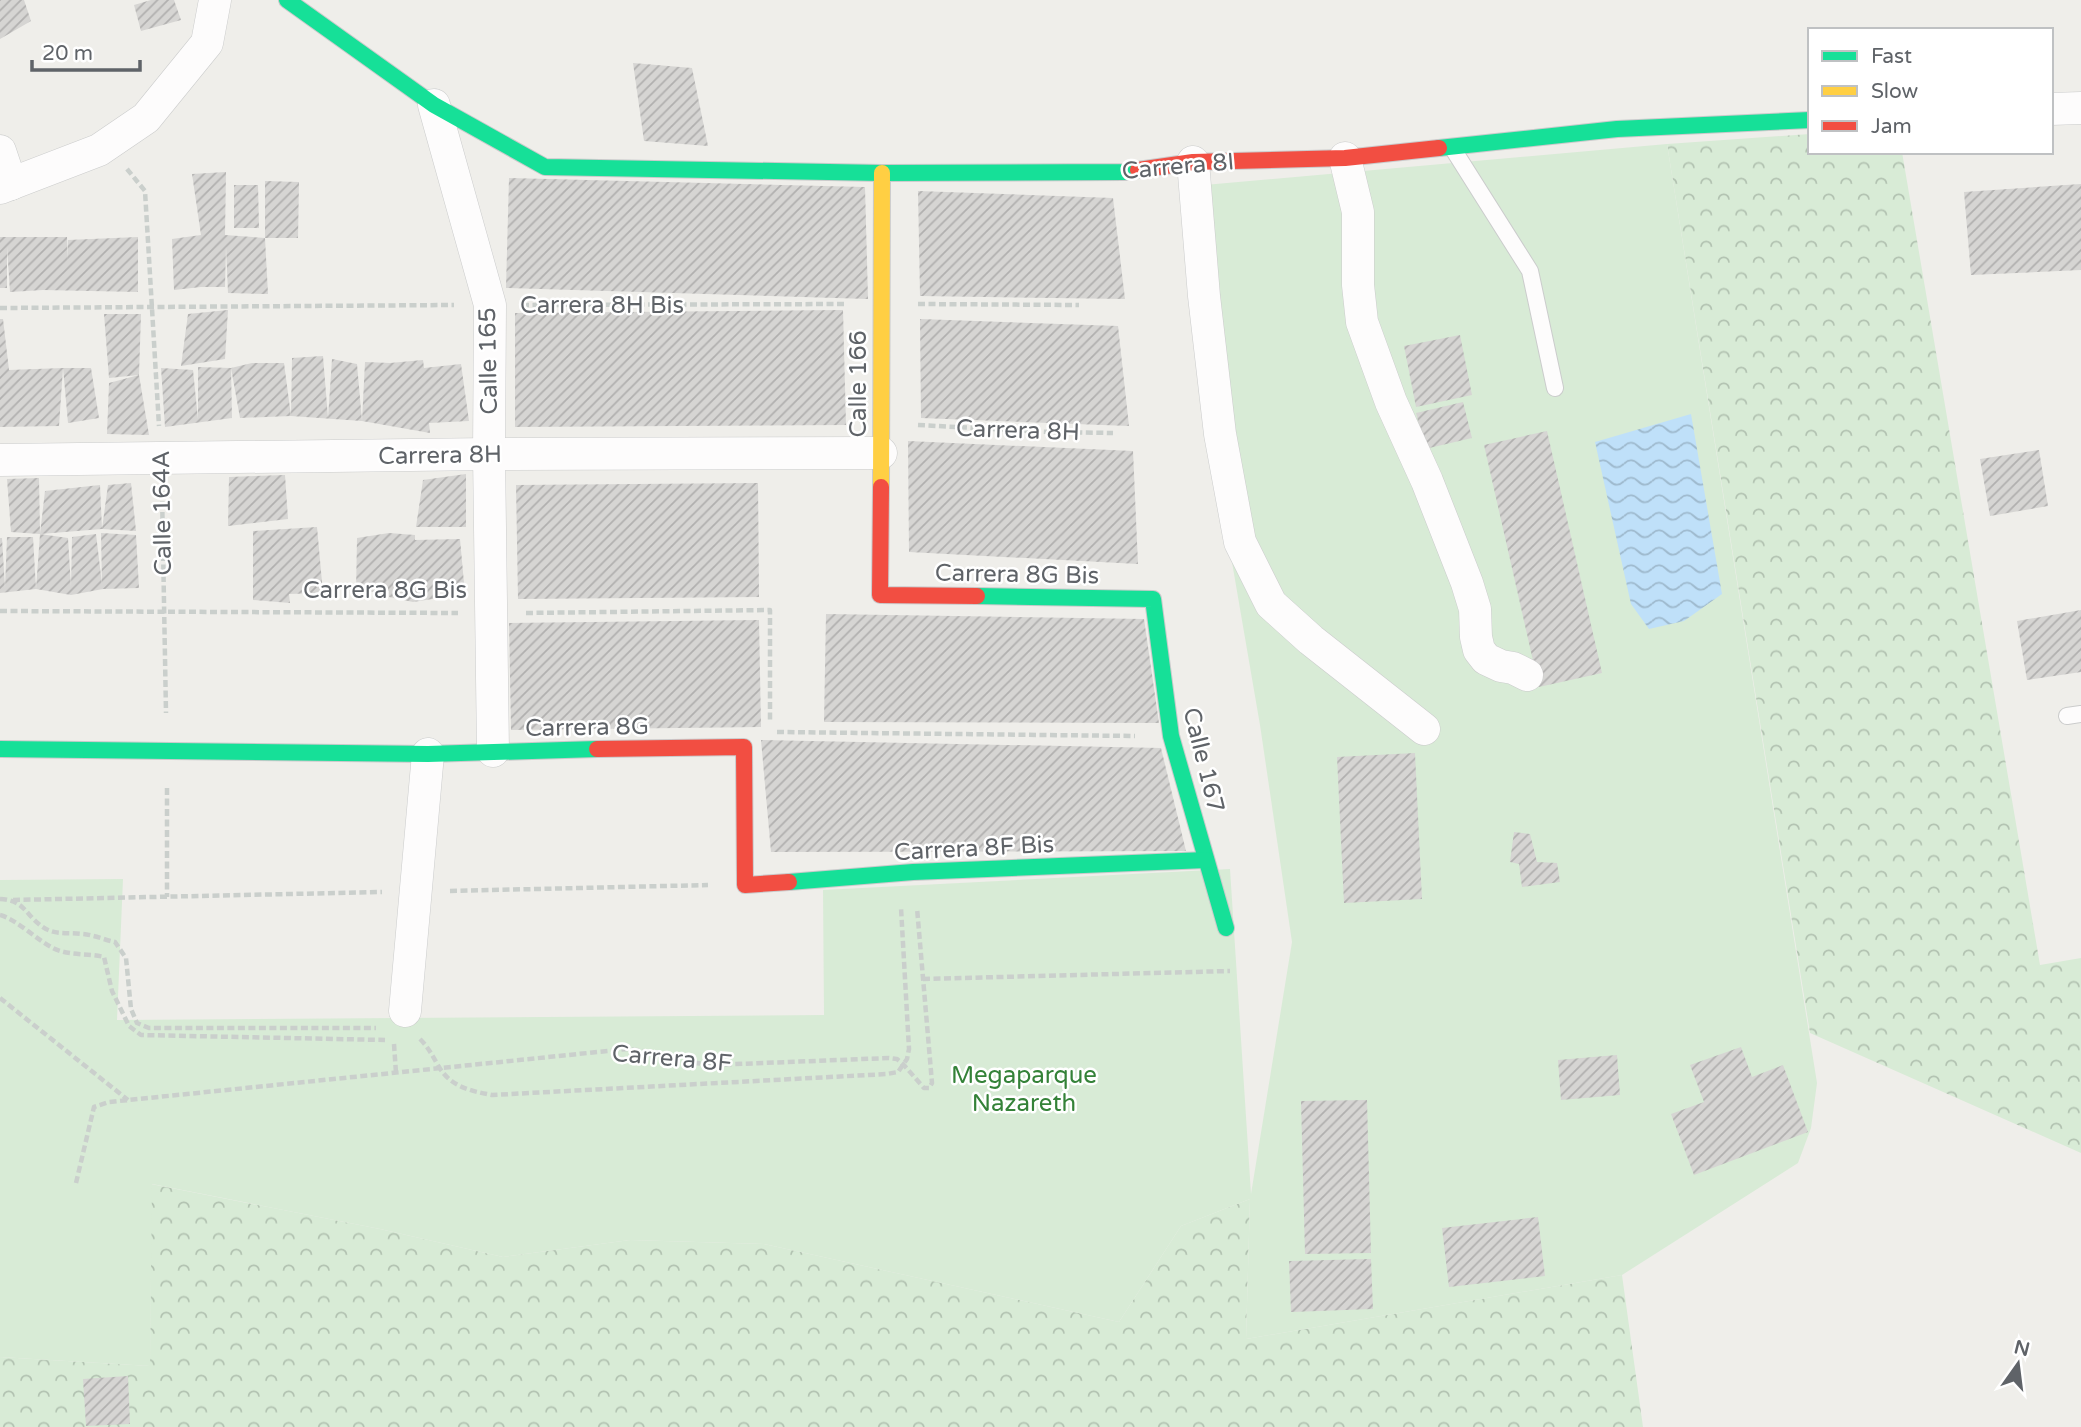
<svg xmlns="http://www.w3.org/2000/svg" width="2081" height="1427" viewBox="0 0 2081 1427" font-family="'Varela Round',sans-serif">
	<defs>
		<pattern id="forest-crowns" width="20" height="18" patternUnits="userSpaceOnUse" patternTransform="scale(1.75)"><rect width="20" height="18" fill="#d8ebd6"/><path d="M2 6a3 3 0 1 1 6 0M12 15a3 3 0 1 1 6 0" fill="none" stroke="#b2c2b1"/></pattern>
		<pattern id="water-waves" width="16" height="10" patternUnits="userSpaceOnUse" patternTransform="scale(1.75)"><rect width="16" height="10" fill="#bfe0f9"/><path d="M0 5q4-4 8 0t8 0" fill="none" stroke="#9eb9cd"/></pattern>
		<pattern id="building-hatch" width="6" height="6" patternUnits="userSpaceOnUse" patternTransform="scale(1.75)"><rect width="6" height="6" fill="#d6d5d3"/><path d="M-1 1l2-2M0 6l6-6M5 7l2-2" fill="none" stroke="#b1b0af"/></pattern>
	</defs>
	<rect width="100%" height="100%" fill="#efeeea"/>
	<g fill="url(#forest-crowns)">
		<polygon points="1810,134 1810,152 1902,152 2040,965 2081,958 2081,1153 1810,1033 1667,144"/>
		<polygon points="151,1184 380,1229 503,1257 630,1240 764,1244 1119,1322 1181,1226 1250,1199 1246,1339 1622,1275 1643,1427 0,1427 0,1357 150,1366"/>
	</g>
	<polygon fill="#d8ebd6" points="1667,144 1817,1083 1811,1128 1798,1163 1622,1275 1246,1339 1250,1199 1181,1226 1119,1322 764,1244 630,1240 503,1257 380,1229 152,1184 150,1366 0,1357 0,880 123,879 117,1020 824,1015 823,890 1230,869 1251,1194 1292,942 1260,725 1206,411 1182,187"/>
	<polygon fill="url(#water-waves)" points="1691,414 1722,594 1684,621 1649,629 1631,604 1595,442"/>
	<g fill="url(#building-hatch)">
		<polygon points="0,0 24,0 31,21 0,39"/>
		<polygon points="151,0 174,0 181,20 141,31 134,5"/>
		<polygon points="633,63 692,68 708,146 644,141"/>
		<polygon points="226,172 225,235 265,238 268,294 228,293 226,246 225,287 201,287 174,290 172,239 201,235 192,174"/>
		<polygon points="509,178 865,187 868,299 506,288"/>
		<polygon points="265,181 299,182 298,238 265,238"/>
		<polygon points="2081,184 2081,270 1971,275 1964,192"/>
		<polygon points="234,185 258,185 259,228 234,228"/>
		<polygon points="918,191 1113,198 1125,299 920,296"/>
		<polygon points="0,237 67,237 68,260 68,240 138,237 138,292 43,290 10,292 7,247 7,288 0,288"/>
		<polygon points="228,310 225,359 181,366 188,314"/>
		<polygon points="843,310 846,425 515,427 515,313"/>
		<polygon points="104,314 141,314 139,375 149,435 107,434 109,383 139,375 109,378"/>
		<polygon points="0,319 3,319 9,370 63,368 91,368 99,418 68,423 63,368 59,426 0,427"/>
		<polygon points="920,319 1118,326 1129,426 921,418"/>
		<polygon points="1460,335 1472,395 1416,407 1404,346"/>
		<polygon points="323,356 328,418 332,359 357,364 362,421 291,416 240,418 231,368 232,418 165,427 161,368 193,370 198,419 198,367 231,368 252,363 284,363 291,416 292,358"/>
		<polygon points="423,360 424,368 461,364 469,421 429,423 430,433 362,421 365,362 390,363"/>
		<polygon points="1463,402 1472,438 1425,449 1416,413"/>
		<polygon points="1547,431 1602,673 1539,687 1484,445"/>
		<polygon points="908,441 1133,451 1138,564 909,552"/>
		<polygon points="2039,450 2048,506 1990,516 1980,459"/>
		<polygon points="466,474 466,527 416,527 423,480"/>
		<polygon points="285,475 288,519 228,526 229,477"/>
		<polygon points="39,478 40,534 45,491 100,485 102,529 40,534 68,538 71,587 72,537 96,534 102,584 101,533 136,535 139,588 103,589 71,595 36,589 40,534 11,532 7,479"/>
		<polygon points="131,483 136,531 102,529 108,485"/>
		<polygon points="758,483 759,597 518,599 516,485"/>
		<polygon points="317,527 323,593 289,594 290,603 253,600 253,531"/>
		<polygon points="389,533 415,535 415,540 460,539 465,594 413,602 389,597 389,591 356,593 357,538"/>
		<polygon points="7,537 33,537 36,589 0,593 0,538 2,538 5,588"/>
		<polygon points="2081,610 2081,672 2027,680 2017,621"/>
		<polygon points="826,614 1144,619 1159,723 824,722"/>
		<polygon points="759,620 761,727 511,730 509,623"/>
		<polygon points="761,740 1161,748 1186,851 771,852"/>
		<polygon points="1415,753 1422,899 1344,903 1337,757"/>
		<polygon points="1514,832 1530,834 1537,862 1557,863 1560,882 1522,887 1519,864 1510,862"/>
		<polygon points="1741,1047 1752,1077 1783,1065 1808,1132 1694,1175 1671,1114 1704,1102 1690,1065"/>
		<polygon points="1617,1055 1620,1095 1561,1100 1558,1060"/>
		<polygon points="1367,1100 1371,1253 1305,1254 1301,1101"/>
		<polygon points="1538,1217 1545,1276 1449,1287 1442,1228"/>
		<polygon points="1371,1259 1373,1309 1291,1312 1289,1261"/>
		<polygon points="128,1376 130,1424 86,1426 83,1379"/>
	</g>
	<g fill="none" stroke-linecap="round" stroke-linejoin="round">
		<defs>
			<g id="lane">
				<polyline points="1453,149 1530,271 1555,388"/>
				<polyline points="2067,716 2081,714"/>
			</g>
			<g id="street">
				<polyline points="434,105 490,305 489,454 493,751"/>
				<polyline points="2051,109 2081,108"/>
				<polyline points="0,151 11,184"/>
				<polyline points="1345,158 1358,212 1358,285 1362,322 1391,402 1427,481 1467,583 1475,609 1476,637 1479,650 1486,659 1501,666 1513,668 1527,675"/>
				<polyline points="1193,162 1204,296 1220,434 1240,542 1271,604 1311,640 1424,729"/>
				<polyline points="0,188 99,150 146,118 207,43 215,0"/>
				<polyline points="0,460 489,454 881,453"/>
				<polyline points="405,1011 428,754"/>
			</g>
			<g id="fast">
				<polyline points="287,0 434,105 545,167 882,173 1125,172 1138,170"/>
				<polyline points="1439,148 1617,129 1810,120"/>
				<polyline points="977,596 1153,599 1171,736 1226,928"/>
				<polyline points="0,749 428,754 597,749"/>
				<polyline points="789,882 913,872 1206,860"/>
			</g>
			<polyline id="slow" points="881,487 882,173"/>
			<g id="jam">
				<polyline points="1138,170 1193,162 1345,158 1439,148"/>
				<polyline points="881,487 880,595 977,596"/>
				<polyline points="597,749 744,747 745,885 789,882"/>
			</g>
		</defs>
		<use href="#lane" stroke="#cbcccc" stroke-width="18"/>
		<use href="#street" stroke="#cbcccc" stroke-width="33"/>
		<use href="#fast" stroke="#cacacb" stroke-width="18"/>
		<use href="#slow" stroke="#cacacb" stroke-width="18"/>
		<use href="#jam" stroke="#cacacb" stroke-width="18"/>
		<g stroke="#cacfcc" stroke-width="4.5" stroke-dasharray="7 3.5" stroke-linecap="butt">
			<polyline points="127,169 145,191 159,426"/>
			<polyline points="918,304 1079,305"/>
			<polyline points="522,305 846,304"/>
			<polyline points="0,308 454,305"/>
			<polyline points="918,425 1050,432 1113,433"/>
			<polyline points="162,491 166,713"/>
			<polyline points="0,611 458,613"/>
			<polyline points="526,613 770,610 770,722"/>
			<polyline points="777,732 1135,736"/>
			<polyline points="167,788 167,897"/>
			<polyline points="450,891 708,885"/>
			<path d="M0 899C23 900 25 913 40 925 53 936 67 932 83 934 94 935 105 940 115 942L126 958 131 1009 137 1023 149 1028H376"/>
			<polyline points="13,900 382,892"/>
			<path d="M0 915C16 919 37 940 53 948 68 956 88 953 104 957L112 991 129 1026 141 1035 385 1040"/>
			<polyline points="923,979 1230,971"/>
			<polyline points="0,998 128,1100"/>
			<path d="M420 1039C429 1048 433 1057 439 1067 451 1087 471 1091 492 1095L887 1074 898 1072 907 1059 909 1049 901 908"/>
			<polyline points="394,1044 396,1073"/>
			<path d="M76 1183 94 1107 109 1102 627 1049C656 1051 683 1063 713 1065L889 1058 897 1059 903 1064 924 1088H929L932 1083 917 908"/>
		</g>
		<use href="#lane" stroke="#fdfcfc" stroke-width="16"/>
		<use href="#street" stroke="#fdfcfc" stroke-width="32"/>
		<use href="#fast" stroke="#16e098" stroke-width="16"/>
		<use href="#slow" stroke="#ffcf43" stroke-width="16"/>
		<use href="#jam" stroke="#f24e42" stroke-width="16"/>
	</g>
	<g text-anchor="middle" stroke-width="5" stroke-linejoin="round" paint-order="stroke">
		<g font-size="24" fill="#5f6368" stroke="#fff">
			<text transform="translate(1178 166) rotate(-5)" y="8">Carrera 8I</text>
			<text x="602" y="313">Carrera 8H Bis</text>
			<text transform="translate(488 361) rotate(-91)" y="8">Calle 165</text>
			<text transform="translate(858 384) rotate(-90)" y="8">Calle 166</text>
			<text transform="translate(1018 430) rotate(2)" y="8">Carrera 8H</text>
			<text transform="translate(440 455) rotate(-1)" y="8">Carrera 8H</text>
			<text transform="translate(162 513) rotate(-91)" y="8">Calle 164A</text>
			<text transform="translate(1017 574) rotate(1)" y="8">Carrera 8G Bis</text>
			<text x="385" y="598">Carrera 8G Bis</text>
			<text transform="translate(587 727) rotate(-1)" y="8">Carrera 8G</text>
			<text transform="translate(1204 760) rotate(76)" y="8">Calle 167</text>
			<text transform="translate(974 848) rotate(-3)" y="8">Carrera 8F Bis</text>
			<text transform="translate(672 1058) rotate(5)" y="8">Carrera 8F</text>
		</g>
		<g font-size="24" fill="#348238" stroke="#fff">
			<text x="1024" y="1083">Megaparque<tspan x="1024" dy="28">Nazareth</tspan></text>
		</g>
	</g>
	<rect x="1808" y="28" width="245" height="126" fill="#ffffff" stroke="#bfc1c3" stroke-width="2"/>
	<rect x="1822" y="51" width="35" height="10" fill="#16e098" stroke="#bfc1c3" stroke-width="2"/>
	<text x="1871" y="63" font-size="21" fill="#5f6368">Fast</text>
	<rect x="1822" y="86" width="35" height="10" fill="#ffcf43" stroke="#bfc1c3" stroke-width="2"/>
	<text x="1871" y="98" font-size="21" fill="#5f6368">Slow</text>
	<rect x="1822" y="121" width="35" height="10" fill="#f24e42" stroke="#bfc1c3" stroke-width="2"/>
	<text x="1871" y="133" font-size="21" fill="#5f6368">Jam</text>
	<g transform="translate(2018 1364) rotate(14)" stroke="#ffffff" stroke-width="5" paint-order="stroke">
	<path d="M0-5L12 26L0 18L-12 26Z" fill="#5f6368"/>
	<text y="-10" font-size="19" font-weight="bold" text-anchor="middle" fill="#5f6368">N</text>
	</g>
	<path d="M32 60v10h108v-10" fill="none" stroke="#5f6368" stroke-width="3.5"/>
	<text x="42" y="60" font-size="21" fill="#5f6368" stroke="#ffffff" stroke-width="5" paint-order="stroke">20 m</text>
</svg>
